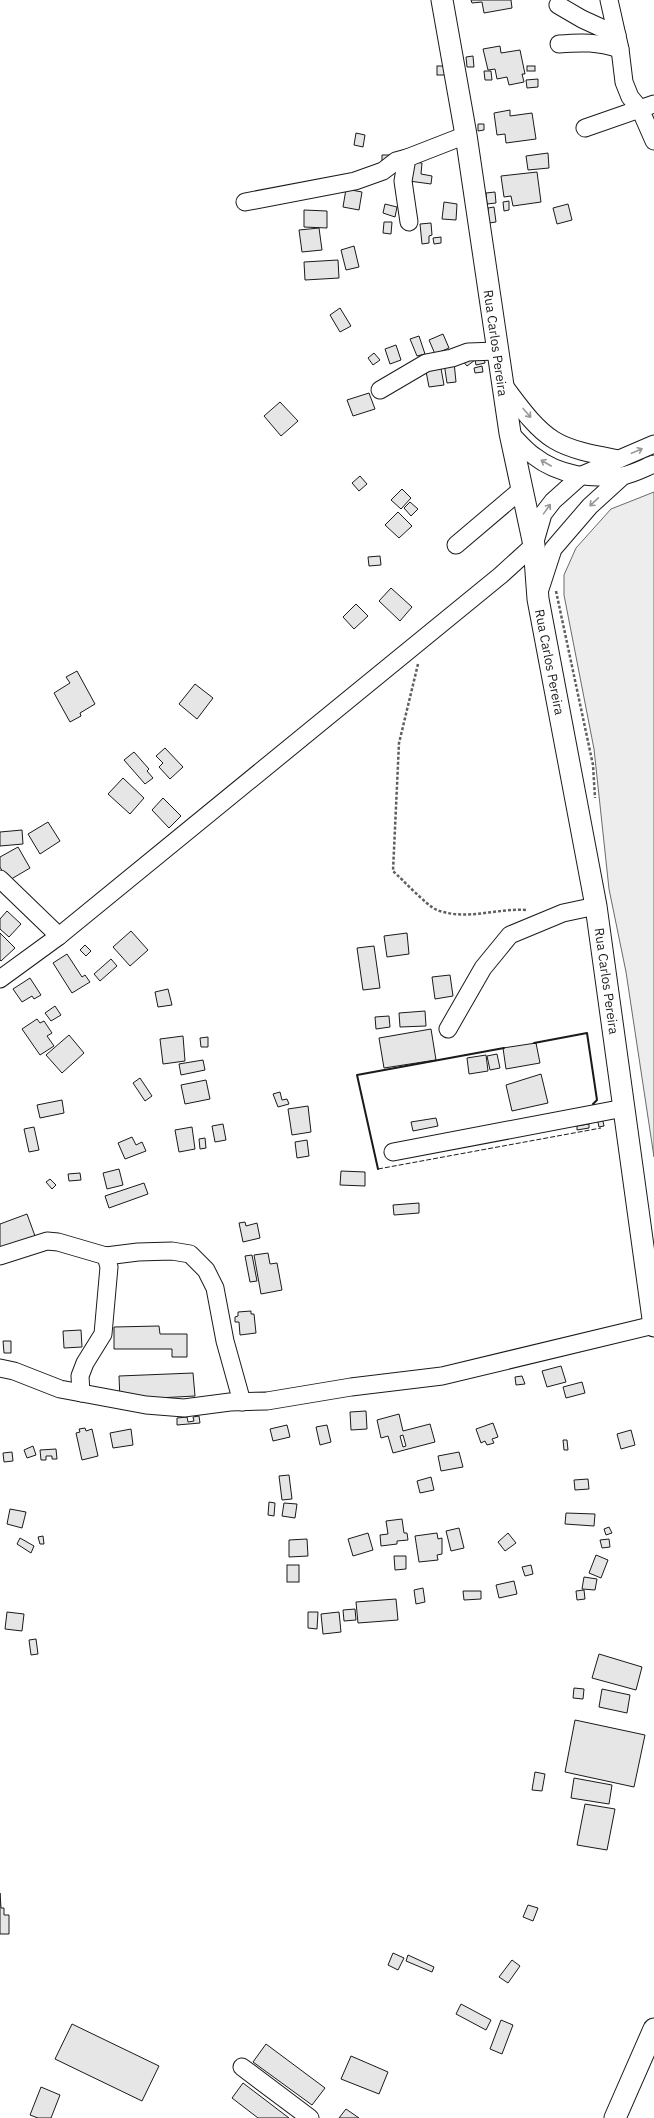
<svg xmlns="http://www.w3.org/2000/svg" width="654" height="2118" viewBox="0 0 654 2118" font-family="'IBM Plex Sans',sans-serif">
	<rect width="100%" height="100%" fill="#fff"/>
	<polygon fill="#ededed" stroke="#6a6a6a" points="654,492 654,1157 626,972 609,889 594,749 564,595 564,575 576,548 611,509"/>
	<g fill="#e6e6e6" stroke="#1a1a1a" fill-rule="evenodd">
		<polygon points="471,0 511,0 512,8 484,13 482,2 472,3"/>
		<polygon points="500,46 501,53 520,50 525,74 522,74 524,82 509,85 507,77 497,79 495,69 488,70 483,49"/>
		<polygon points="473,56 474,67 467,67 466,57"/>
		<rect x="437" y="66" width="9" height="9"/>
		<rect x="527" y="66" width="8" height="5"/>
		<polygon points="484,71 491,71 492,80 485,80"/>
		<polygon points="538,79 538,87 527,88 526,80"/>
		<polygon points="510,110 510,116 532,113 536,139 506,143 505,134 497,135 494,113"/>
		<polygon points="478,124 484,124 484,130 478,131"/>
		<polygon points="356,133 365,135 363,147 354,145"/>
		<polygon points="548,153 549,168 528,170 526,156"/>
		<polygon points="382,155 390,155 382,162"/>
		<polygon points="412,162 422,163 421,174 432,176 431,184 409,181"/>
		<polygon points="537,172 541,202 513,206 511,196 504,197 501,176"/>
		<polygon points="346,189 362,192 359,210 343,207"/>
		<polygon points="495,192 496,203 487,204 486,193"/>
		<polygon points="509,201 509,210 504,211 503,202"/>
		<polygon points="444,202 457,204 456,220 442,219"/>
		<polygon points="385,204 397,207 395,217 383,213"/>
		<polygon points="568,204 572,220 557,224 553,208"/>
		<polygon points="494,207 496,222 489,223 488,208"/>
		<polygon points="304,210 327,211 327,228 304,227"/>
		<polygon points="384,222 392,222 391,234 383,233"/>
		<polygon points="431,223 432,235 429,236 429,243 422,244 420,224"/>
		<polygon points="319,228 322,250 302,252 299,230"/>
		<polygon points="441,237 441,243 434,244 433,238"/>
		<polygon points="354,246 359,267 346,270 341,250"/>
		<polygon points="338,260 339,278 305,280 304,262"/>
		<polygon points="340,308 351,326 340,332 330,315"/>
		<polygon points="443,334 449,348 435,354 429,340"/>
		<polygon points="419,336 425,354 417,356 410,339"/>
		<polygon points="396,345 401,360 390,364 385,349"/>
		<polygon points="483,352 485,363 476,365 474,354"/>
		<polygon points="374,353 380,360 373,365 368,358"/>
		<polygon points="461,359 475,360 467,366"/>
		<polygon points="454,362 456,382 447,383 444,363"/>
		<polygon points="440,363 444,385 429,387 425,366"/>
		<polygon points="482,366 483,372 475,373 474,368"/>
		<polygon points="369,393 375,409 353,416 347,400"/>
		<polygon points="280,402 298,421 281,436 264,416"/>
		<polygon points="360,476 367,484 359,491 352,483"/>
		<polygon points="402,489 411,498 401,509 391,500"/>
		<polygon points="410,502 418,509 411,516 404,508"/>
		<polygon points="398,512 412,526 399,538 385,525"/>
		<polygon points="380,556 381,565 369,566 368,557"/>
		<polygon points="391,588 412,607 400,621 379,601"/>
		<polygon points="356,604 368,616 354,629 343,617"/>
		<polygon points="77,671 95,704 80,713 81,716 70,722 54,693 70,683 66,677"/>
		<polygon points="195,684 213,698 197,719 179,704"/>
		<polygon points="165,748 183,767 170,779 159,767 163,763 156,756"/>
		<polygon points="134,752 149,769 147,771 153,778 145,784 124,760"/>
		<polygon points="123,778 144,798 130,814 108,794"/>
		<polygon points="163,798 181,816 169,828 152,810"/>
		<polygon points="48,822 60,841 40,854 28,834"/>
		<polygon points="22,830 23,844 0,846 0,832"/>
		<polygon points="18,847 30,868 8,881 0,867 0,857"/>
		<polygon points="7,911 21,924 9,937 0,929 0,919"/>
		<polygon points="131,931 148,950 130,966 113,947"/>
		<polygon points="0,933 15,948 1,961 0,960"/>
		<polygon points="407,933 409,954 387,957 384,936"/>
		<polygon points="85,945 91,951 86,956 80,950"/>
		<polygon points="374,946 380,988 363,990 357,948"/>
		<polygon points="67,954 82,977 85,975 90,982 72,993 53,963"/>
		<polygon points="111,959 117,966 100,981 94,974"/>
		<polygon points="450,975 453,996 435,999 432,977"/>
		<polygon points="30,978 41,995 34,999 32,996 22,1002 13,989"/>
		<polygon points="168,989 172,1005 158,1007 155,992"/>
		<polygon points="55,1006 61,1015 51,1021 45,1013"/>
		<polygon points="425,1011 426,1026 400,1027 399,1013"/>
		<polygon points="389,1016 390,1027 376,1029 375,1017"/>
		<polygon points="37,1019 40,1023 44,1021 52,1033 47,1036 54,1046 40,1055 22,1029"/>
		<polygon points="431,1029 436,1060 384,1068 379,1038"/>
		<polygon points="69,1035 84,1053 62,1073 46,1055"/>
		<polygon points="183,1036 185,1061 163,1064 160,1039"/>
		<polygon points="208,1037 208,1047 201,1047 200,1038"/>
		<polygon points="536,1043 540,1063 506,1069 503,1048"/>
		<polygon points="497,1054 500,1068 490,1070 487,1056"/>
		<polygon points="486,1055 488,1071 469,1074 467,1058"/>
		<polygon points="203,1060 205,1070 181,1075 179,1064"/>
		<polygon points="541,1074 548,1103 512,1111 506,1085"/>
		<polygon points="140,1078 152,1096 145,1101 133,1083"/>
		<polygon points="206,1080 210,1099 185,1104 181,1085"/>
		<polygon points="280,1092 282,1100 287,1099 289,1104 278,1107 273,1094"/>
		<polygon points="62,1100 64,1113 40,1118 37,1105"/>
		<polygon points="308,1106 311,1132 292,1135 288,1109"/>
		<polygon points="602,1117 604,1126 599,1127 597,1118"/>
		<polygon points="436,1118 438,1126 413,1131 411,1122"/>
		<polygon points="223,1124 226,1140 215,1142 212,1126"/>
		<polygon points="589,1124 589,1128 577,1130 577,1126"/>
		<polygon points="34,1127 39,1150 29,1152 24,1129"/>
		<polygon points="192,1127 195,1149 179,1152 175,1130"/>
		<polygon points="132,1137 136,1145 142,1142 146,1151 125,1159 118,1143"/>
		<polygon points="205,1138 206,1148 200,1149 199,1139"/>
		<polygon points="307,1140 309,1156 297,1158 295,1142"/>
		<polygon points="119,1169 123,1185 107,1189 103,1173"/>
		<polygon points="341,1171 365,1172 365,1186 340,1185"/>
		<polygon points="80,1173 81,1180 69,1181 68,1174"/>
		<polygon points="50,1179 56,1185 52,1189 46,1182"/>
		<polygon points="144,1183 148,1194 109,1208 105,1196"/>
		<polygon points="419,1203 419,1213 394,1215 393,1205"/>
		<polygon points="27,1214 35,1236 0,1248 0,1224"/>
		<polygon points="245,1222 246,1226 257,1223 260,1238 243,1242 239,1223"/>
		<polygon points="268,1253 270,1264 277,1263 282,1290 261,1294 254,1255"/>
		<polygon points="252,1255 257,1281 250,1282 245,1256"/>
		<polygon points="251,1311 251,1314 254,1314 256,1333 240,1335 239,1322 235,1322 235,1317 238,1316 238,1312"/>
		<polygon points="159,1326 160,1334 187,1334 187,1357 172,1357 172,1349 114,1349 114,1327"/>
		<polygon points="81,1330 82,1347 64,1348 63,1331"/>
		<polygon points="3,1341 11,1341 11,1353 4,1353"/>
		<polygon points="561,1366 566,1382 547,1387 542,1371"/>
		<polygon points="193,1373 195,1396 120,1400 119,1376"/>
		<polygon points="522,1376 525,1384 516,1385 515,1377"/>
		<polygon points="582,1382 585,1393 566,1398 563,1387"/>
		<polygon points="366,1411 367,1429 351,1430 350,1412"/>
		<path d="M399 1414 403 1431 430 1424 435 1442 393 1453 388 1436 381 1438 377 1420ZM403 1435 406 1446 403 1447 400 1436Z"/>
		<polygon points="199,1416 200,1423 177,1425 177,1418 187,1417 188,1422 194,1421 193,1417"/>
		<polygon points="493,1423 498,1437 492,1439 494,1443 487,1445 485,1441 481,1443 476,1429"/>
		<polygon points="287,1425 290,1437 273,1441 270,1429"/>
		<polygon points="327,1425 331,1442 320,1445 316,1427"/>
		<polygon points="85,1428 86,1431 92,1429 98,1456 82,1460 76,1433 80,1432 79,1429"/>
		<polygon points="131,1429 133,1445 113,1448 110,1433"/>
		<polygon points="631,1430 635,1445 621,1449 617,1434"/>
		<polygon points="563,1440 567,1440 568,1450 564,1450"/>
		<polygon points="33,1446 36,1455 27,1458 24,1450"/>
		<polygon points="56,1449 57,1459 52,1459 52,1456 46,1456 46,1460 41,1460 40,1450"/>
		<polygon points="12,1452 13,1461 4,1462 3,1453"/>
		<polygon points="459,1452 463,1467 441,1471 438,1456"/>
		<polygon points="289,1475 292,1499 282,1500 279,1476"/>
		<polygon points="431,1477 434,1490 420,1493 417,1481"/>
		<polygon points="588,1479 589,1489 575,1490 574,1480"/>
		<polygon points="269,1502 275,1503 274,1516 268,1515"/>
		<polygon points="284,1503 297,1504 295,1518 282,1516"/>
		<polygon points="10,1509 26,1512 22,1528 7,1524"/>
		<polygon points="566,1513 595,1514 594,1526 565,1524"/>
		<polygon points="402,1519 404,1533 407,1533 408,1540 397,1541 397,1544 381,1546 380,1535 388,1534 386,1521"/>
		<polygon points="609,1527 612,1533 606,1535 604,1529"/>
		<polygon points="459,1528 464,1548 451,1551 446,1531"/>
		<polygon points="368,1533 373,1550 353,1556 348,1539"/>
		<polygon points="437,1533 438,1539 442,1538 442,1554 437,1555 438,1560 419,1562 415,1536"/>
		<polygon points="508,1533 516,1543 505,1551 498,1542"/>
		<polygon points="43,1536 44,1544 40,1544 38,1537"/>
		<polygon points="20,1538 34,1546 31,1553 17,1544"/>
		<polygon points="307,1539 308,1556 289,1557 289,1540"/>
		<polygon points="609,1539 610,1547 602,1548 600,1540"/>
		<polygon points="596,1555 608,1560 601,1578 589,1573"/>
		<polygon points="394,1556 406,1556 406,1569 395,1570"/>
		<rect x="287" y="1565" width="12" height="17"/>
		<polygon points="531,1565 533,1574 525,1576 522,1567"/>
		<polygon points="584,1577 597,1579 595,1590 582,1589"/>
		<polygon points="514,1581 517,1594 499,1598 496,1585"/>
		<polygon points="423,1588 425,1602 416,1604 414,1590"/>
		<polygon points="584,1590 585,1599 577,1600 576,1591"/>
		<polygon points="463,1591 481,1591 481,1599 464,1600"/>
		<polygon points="396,1599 398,1620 358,1623 356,1602"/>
		<polygon points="355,1609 356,1620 344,1621 343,1610"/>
		<polygon points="7,1612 24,1614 22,1631 5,1629"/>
		<polygon points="308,1612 318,1612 317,1629 308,1628"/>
		<polygon points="339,1612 341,1632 323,1634 321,1614"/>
		<polygon points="36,1639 38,1654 31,1655 29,1640"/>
		<polygon points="599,1654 642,1667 636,1690 592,1678"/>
		<polygon points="574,1688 584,1689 583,1699 573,1698"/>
		<polygon points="602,1689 630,1695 627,1713 599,1707"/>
		<polygon points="575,1720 645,1735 634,1787 565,1772"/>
		<polygon points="535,1772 545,1774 542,1791 532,1790"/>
		<polygon points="574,1778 612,1785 609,1804 571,1798"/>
		<polygon points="585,1804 615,1809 607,1850 577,1845"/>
		<polygon points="0,1893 1,1908 4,1908 4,1915 9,1915 9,1934 0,1934"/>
		<polygon points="528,1905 538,1908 533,1921 523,1917"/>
		<polygon points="393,1953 404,1958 398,1970 388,1965"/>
		<polygon points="408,1955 434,1967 432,1972 406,1961"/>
		<polygon points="512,1960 520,1966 508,1983 499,1977"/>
		<polygon points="461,2004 491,2020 486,2030 456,2014"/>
		<polygon points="501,2020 513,2025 502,2054 490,2049"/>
		<polygon points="72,2024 159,2066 142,2101 55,2059"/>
		<polygon points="266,2044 325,2088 312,2105 253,2062"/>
		<polygon points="351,2056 388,2072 379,2094 341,2079"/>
		<polygon points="243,2083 289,2118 258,2118 232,2098"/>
		<polygon points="41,2087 60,2095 51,2118 38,2118 30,2115"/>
		<polygon points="346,2109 359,2118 339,2118"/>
	</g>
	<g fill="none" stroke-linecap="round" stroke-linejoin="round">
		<defs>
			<g id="minor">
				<polyline points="609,0 620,49 624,82 630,97 640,109 654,141"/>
				<polyline points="558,5 582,19 617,35"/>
				<path d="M559 44C583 42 597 42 620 49"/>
				<polyline points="585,128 654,104"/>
				<polyline points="245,202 355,181 383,171 396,161 407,158"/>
				<polyline points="409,222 403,181 407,158 466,135"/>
				<path d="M502 383C517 402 533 427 554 440 572 451 598 455 619 459"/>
				<polyline points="380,390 426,363 452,358 468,352 497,351"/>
				<path d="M510 433C518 441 525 450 534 456 558 475 593 480 622 476 633 474 644 468 654 464"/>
				<polyline points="456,545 522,489"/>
				<polyline points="540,589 553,549 590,506 623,476"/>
				<polyline points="0,879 59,936"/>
				<polyline points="0,979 59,936 501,575 534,545 543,514 553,501 582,475 654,444"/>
				<polyline points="448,1029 483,968 510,935 563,913 596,906"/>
				<polyline points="393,1152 624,1108"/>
				<polyline points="0,1256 47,1241 58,1242 106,1256 138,1252 172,1251 190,1254 206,1270 215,1288 225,1341 242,1402"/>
				<polyline points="0,1368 14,1371 60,1389 146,1405 184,1408 230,1402 267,1401 351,1387 442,1376 654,1325"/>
				<polyline points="81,1393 80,1376 85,1363 103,1334 109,1267 106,1256"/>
				<polyline points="242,2067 310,2118"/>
			</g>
			<g id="major">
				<polyline points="442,0 466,135 510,433 534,545 538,599 596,906 654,1326"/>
				<polyline points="615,2118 654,2029"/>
			</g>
		</defs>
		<use href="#minor" stroke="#1a1a1a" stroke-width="19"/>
		<use href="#major" stroke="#1a1a1a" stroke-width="23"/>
		<g stroke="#5f5f5f" stroke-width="2.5" stroke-dasharray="3 2" stroke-linecap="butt">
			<polyline points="556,591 593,765 595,798"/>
			<path d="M418 664 399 743 393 871C402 879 427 906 437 910 466 921 497 908 526 910"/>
		</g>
		<use href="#minor" stroke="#fff" stroke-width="17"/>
		<use href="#major" stroke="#fff" stroke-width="21"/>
		<polyline stroke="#1a1a1a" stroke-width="1" stroke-dasharray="5 2" stroke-linecap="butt" points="378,1169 601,1128"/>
		<g stroke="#1a1a1a" stroke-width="2">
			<polyline points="534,1043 587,1033 597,1100 593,1104"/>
			<polyline points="378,1169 357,1075 504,1048"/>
		</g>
	</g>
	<defs><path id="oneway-shaft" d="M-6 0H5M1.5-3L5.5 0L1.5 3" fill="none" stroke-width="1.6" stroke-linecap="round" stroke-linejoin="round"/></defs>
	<g stroke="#989898">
		<use href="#oneway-shaft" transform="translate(527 413) rotate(49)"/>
		<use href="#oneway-shaft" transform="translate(637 451) rotate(-23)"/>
		<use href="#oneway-shaft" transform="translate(546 463) rotate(-150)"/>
		<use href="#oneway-shaft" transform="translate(594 502) rotate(137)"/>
		<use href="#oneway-shaft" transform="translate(547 509) rotate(-54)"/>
	</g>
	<g text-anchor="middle" stroke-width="3" stroke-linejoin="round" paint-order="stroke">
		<g font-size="13" fill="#1a1a1a" stroke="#fff">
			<text transform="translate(496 343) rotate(82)" y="5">Rua Carlos Pereira</text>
			<text transform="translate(550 662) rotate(79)" y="5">Rua Carlos Pereira</text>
			<text transform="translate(607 981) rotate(82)" y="5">Rua Carlos Pereira</text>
		</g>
	</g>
</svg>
